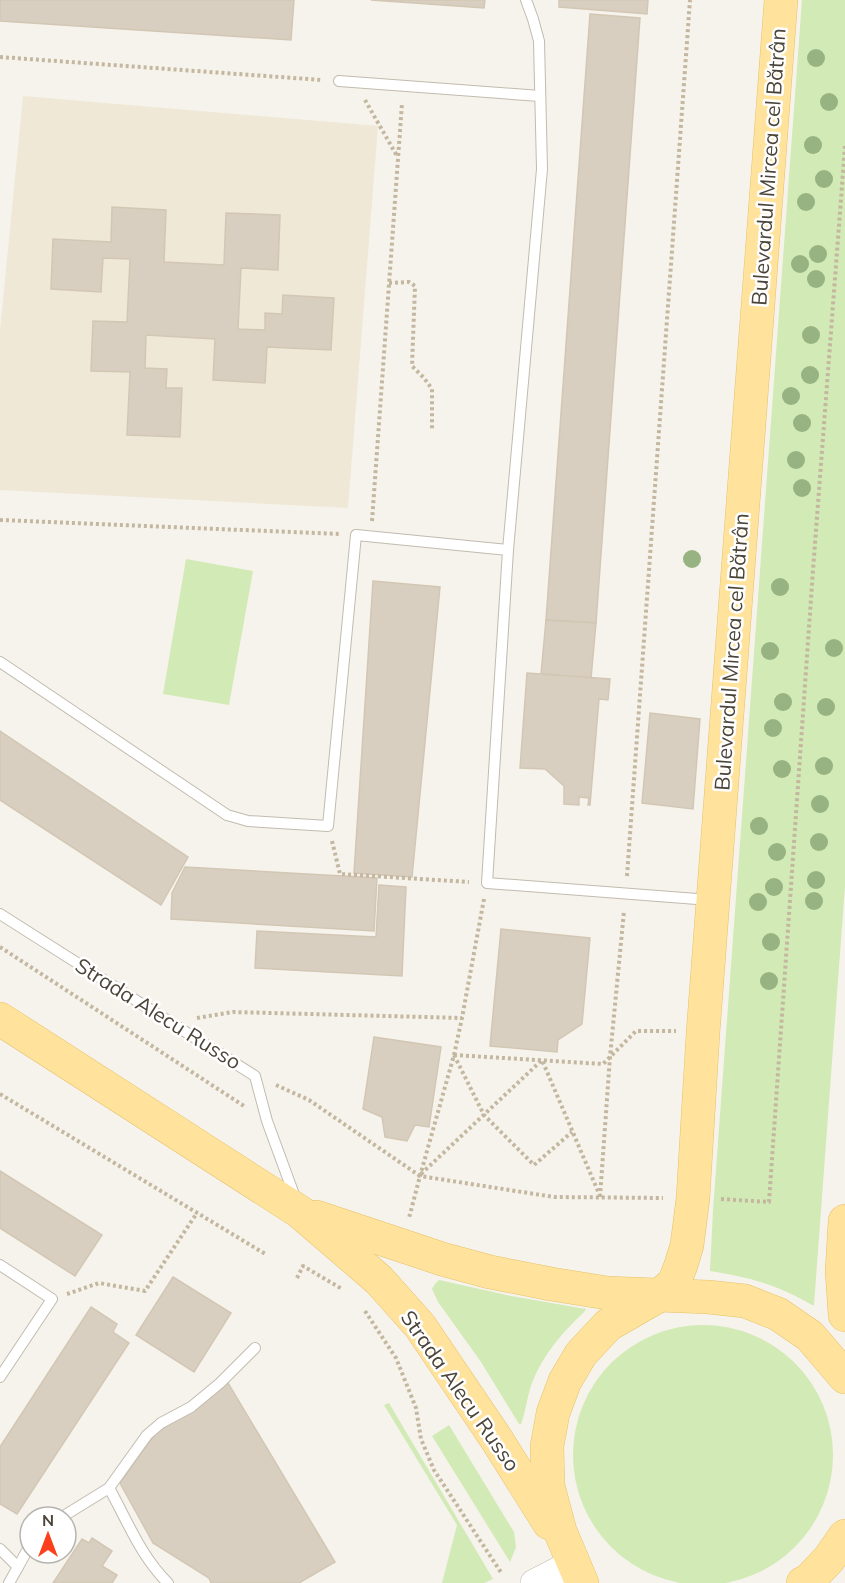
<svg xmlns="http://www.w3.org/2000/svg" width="845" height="1583" viewBox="0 0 845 1583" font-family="Mulish,sans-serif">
	<rect width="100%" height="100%" fill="#f6f3ec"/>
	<polygon fill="#efe8d6" points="23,96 378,126 348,508 0,490 0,331"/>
	<g fill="#d2eab5">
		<path d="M802 0H845V886L814 1305H812C778 1285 749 1277 710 1271L713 1210Z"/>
		<polygon points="186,559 253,571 229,705 163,694"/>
		<path d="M439 1280 511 1296 586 1309 585 1311C563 1332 543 1354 532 1383 527 1396 526 1411 521 1424H519L481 1362 438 1302 432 1289 435 1284Z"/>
		<circle cx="703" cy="1455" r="130"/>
		<polygon points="389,1403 493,1579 484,1583 442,1583 457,1525 384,1405"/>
		<polygon points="449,1425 514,1532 516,1547 510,1562 432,1436"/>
	</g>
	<g fill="#d8cfc1" stroke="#d3c7b4" stroke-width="1.5">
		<polygon points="0,0 294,0 291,40 0,21"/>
		<polygon points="371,0 485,0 484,8"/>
		<polygon points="559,0 648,0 647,14 559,7"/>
		<polygon points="590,14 640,18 596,623 546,620"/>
		<polygon points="112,207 166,210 164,262 224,265 226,213 280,215 278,270 241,268 238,329 265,330 265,313 282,314 283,295 334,298 331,350 267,347 265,383 213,380 215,339 146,335 145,368 167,369 166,388 182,388 180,437 127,435 130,372 91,371 93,321 127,322 130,259 103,258 101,292 51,289 53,239 111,242"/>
		<polygon points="373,581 440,587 412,877 354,873"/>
		<polygon points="546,620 596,623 591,678 541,674"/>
		<polygon points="527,673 610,679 608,700 599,699 590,805 588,805 589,798 579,797 579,805 564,804 564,786 545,769 520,768"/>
		<polygon points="650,713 700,719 693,809 642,803"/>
		<polygon points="0,731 188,857 161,905 0,800"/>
		<polygon points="185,867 377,878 374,931 171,919 172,893"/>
		<polygon points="379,885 406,887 402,976 255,968 257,931 376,937"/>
		<polygon points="501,929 590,938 582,1024 558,1040 557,1052 490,1046"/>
		<polygon points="374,1037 441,1047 429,1127 415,1125 407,1141 385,1137 382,1117 363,1109"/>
		<polygon points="0,1171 102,1235 75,1276 0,1228"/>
		<polygon points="173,1277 231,1313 194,1372 136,1335"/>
		<polygon points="91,1307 117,1324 113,1332 129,1343 17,1514 0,1504 0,1447"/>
		<polygon points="228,1383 335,1562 299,1583 211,1583 209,1578 153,1543 120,1483 159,1428 187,1404"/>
		<polygon points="92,1538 112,1551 102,1566 117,1575 112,1583 53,1583 82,1539 89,1543"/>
	</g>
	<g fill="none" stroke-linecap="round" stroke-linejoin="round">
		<defs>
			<g id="service">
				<polyline points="339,81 540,96"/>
				<polyline points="508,550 542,169 539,41 533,19 526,0"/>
				<polyline points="0,662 227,815 248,821 328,826 356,535 508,550 487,883 710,900"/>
				<polyline points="0,914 255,1076 267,1121 296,1200"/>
				<polyline points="0,1265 52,1299 0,1377"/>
				<path d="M109 1488C127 1520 141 1557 168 1583"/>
				<polyline points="62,1517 109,1488 147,1435 161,1423 191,1407 220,1383 255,1348"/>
				<polyline points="0,1549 18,1567 9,1583"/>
				<polyline points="18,1567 30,1545"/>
			</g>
			<polyline id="tertiary" points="534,1583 573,1563"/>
			<g id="primary">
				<polyline points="0,1019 300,1212 379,1280 420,1326 497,1440 549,1523"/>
				<polyline points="316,1217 442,1259 490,1272 551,1284 607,1293 708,1297 745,1301 778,1314 810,1336 845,1377"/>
				<polyline points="845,1221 842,1271 845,1315"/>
				<polyline points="582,1583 560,1531 548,1486 547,1446 553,1413 565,1381 581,1354 608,1325 660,1295 674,1283 681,1265 687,1245 693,1198 703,1033 781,0"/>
				<polyline points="803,1583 808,1581 829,1559 845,1536"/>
			</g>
		</defs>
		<use href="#service" stroke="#c2bbae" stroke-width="12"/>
		<use href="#tertiary" stroke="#c2bbae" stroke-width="28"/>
		<use href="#primary" stroke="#e6c16a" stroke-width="34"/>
		<g stroke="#c4b79f" stroke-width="4" stroke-dasharray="3 3" stroke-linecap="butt">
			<polyline points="0,57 322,80"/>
			<polyline points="365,100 397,156"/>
			<polyline points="389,283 409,282 415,286 412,366 424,378 432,389 432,431"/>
			<polyline points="0,520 340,534"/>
			<polyline points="372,521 402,103"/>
			<polyline points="332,841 340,874 469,882"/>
			<polyline points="627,876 690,0"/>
			<polyline points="484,899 462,1018 454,1055 420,1176 554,1197 663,1198"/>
			<polyline points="0,947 244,1106"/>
			<polyline points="197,1018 233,1012 462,1018"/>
			<polyline points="454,1055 603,1064 636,1031 676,1031"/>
			<polyline points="454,1055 484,1115 534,1165 572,1132"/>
			<polyline points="276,1085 309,1100 420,1176 409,1218"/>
			<polyline points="0,1094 267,1255"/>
			<polyline points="421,1174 542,1060 600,1196"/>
			<polyline points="600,1197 610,1057 624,911"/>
			<polyline points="721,1199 769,1202 813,570 845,146"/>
			<polyline points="297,1278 303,1266 342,1289"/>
			<polyline points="67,1294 99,1283 145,1291 197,1213"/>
			<polyline points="365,1311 396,1358 416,1408 421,1439 434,1470 502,1574"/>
		</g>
		<use href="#service" stroke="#fff" stroke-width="10"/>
		<use href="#tertiary" stroke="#fff" stroke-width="27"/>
		<use href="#primary" stroke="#ffe39c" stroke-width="33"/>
	</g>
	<g fill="#97b381">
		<circle cx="816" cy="58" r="9"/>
		<circle cx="829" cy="102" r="9"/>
		<circle cx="813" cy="145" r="9"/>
		<circle cx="824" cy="179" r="9"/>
		<circle cx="806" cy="202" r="9"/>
		<circle cx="818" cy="254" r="9"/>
		<circle cx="800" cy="264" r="9"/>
		<circle cx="816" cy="279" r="9"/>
		<circle cx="811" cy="335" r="9"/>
		<circle cx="810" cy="375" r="9"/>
		<circle cx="791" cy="396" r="9"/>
		<circle cx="802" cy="423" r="9"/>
		<circle cx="796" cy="460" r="9"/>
		<circle cx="802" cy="488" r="9"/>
		<circle cx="692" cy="559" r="9"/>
		<circle cx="780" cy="587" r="9"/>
		<circle cx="834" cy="648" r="9"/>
		<circle cx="770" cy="651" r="9"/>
		<circle cx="783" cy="702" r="9"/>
		<circle cx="826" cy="707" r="9"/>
		<circle cx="773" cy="728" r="9"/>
		<circle cx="824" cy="766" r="9"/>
		<circle cx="782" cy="769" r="9"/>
		<circle cx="820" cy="804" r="9"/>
		<circle cx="759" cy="826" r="9"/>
		<circle cx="819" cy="842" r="9"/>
		<circle cx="777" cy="852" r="9"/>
		<circle cx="816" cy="880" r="9"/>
		<circle cx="774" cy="887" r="9"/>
		<circle cx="814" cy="901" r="9"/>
		<circle cx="758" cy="902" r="9"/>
		<circle cx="771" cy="942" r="9"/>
		<circle cx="769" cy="981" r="9"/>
	</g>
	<g text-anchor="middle" stroke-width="5" stroke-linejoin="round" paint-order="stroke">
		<g font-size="21" fill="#4b4439" stroke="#fff">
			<text transform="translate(769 167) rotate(-86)" y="7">Bulevardul Mircea cel Bătrân</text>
			<text transform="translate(732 652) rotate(-86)" y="7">Bulevardul Mircea cel Bătrân</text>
			<text transform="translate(158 1014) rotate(32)" y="7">Strada Alecu Russo</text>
			<text transform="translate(460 1391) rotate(55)" y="7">Strada Alecu Russo</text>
		</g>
	</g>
	<g transform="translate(48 1535)"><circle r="28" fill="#ffffff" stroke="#b7b4b0" stroke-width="1.5"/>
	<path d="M0-4.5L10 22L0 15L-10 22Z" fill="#fc3f1d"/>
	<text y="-9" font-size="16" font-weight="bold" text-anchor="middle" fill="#4b4439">N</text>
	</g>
</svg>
